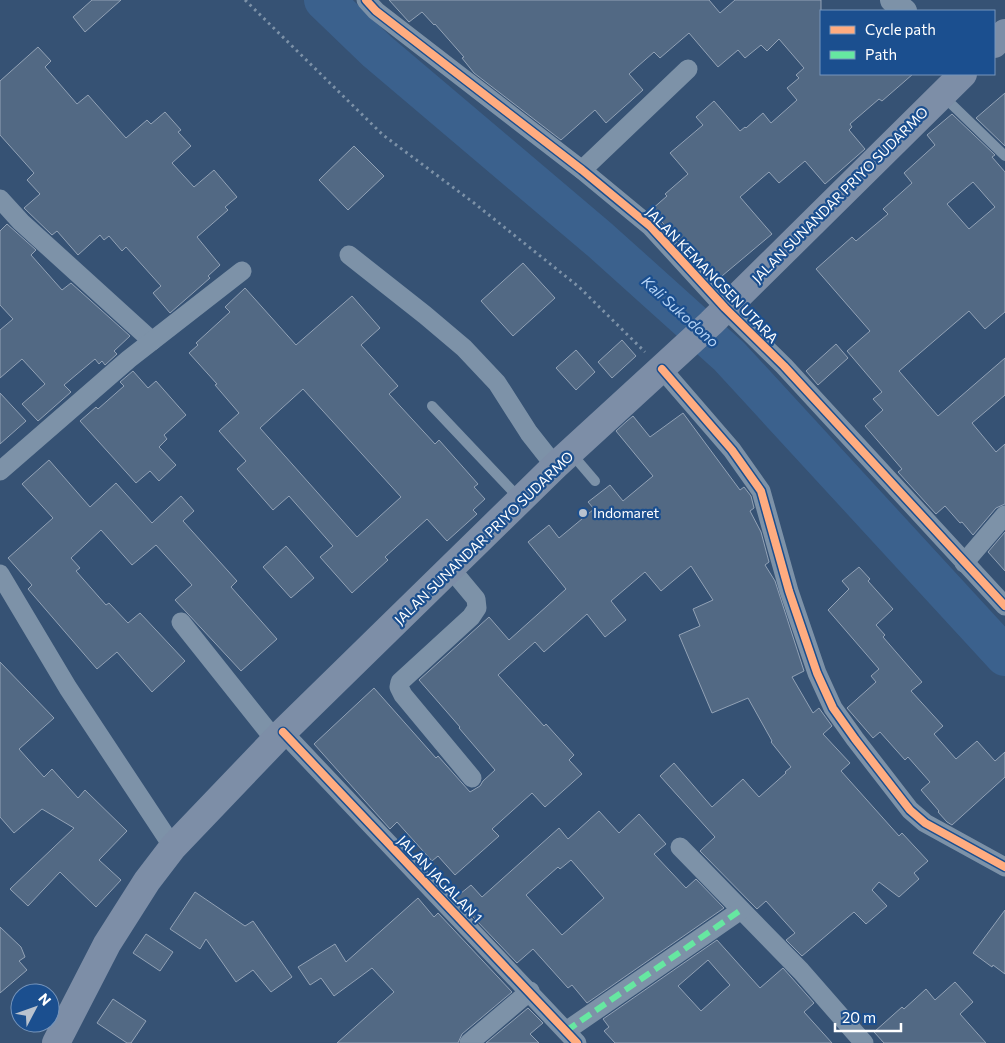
<svg xmlns="http://www.w3.org/2000/svg" width="1005" height="1043" viewBox="0 0 1005 1043" font-family="Commissioner,sans-serif">
	<rect width="100%" height="100%" fill="#365274"/>
	<g fill="none" stroke-linecap="round" stroke-linejoin="round">
		<polyline stroke="#3b618d" stroke-width="40" points="324,0 377,51 600,240 729,356 1005,656"/>
	</g>
	<g fill="#526984" stroke="#92a2b6" fill-rule="evenodd">
		<polygon points="92,0 121,0 85,32 73,17"/>
		<polygon points="389,0 709,0 720,13 735,0 821,0 821,74 913,74 882,101 879,99 850,124 852,127 849,130 865,149 825,184 805,161 779,183 769,172 740,197 772,234 716,281 651,210 667,196 665,194 688,174 670,153 703,125 696,117 714,101 740,131 745,127 746,128 763,113 771,123 797,100 787,88 799,78 796,75 804,68 779,39 767,51 761,45 745,58 738,50 718,67 689,33 660,58 654,52 629,74 643,90 606,123 595,110 561,140 474,73 462,58 464,57 435,24 434,25 422,12 409,22"/>
		<polygon points="38,47 51,61 45,67 77,104 88,95 126,138 147,120 151,124 165,112 181,130 178,132 191,146 172,163 194,187 214,170 237,197 225,207 228,210 197,237 220,265 208,276 210,278 170,313 153,293 161,286 126,247 122,251 109,236 104,240 100,235 78,255 57,231 52,235 24,208 40,194 27,180 34,173 0,135 0,81"/>
		<polygon points="1005,93 1005,146 976,118"/>
		<path d="M952 114 995 155 992 157 1005 172V312L985 329 969 311 899 371 938 416 1005 358V395L972 423 996 452 1005 444V504L996 508 973 535 962 522 960 523 945 506 936 514 898 472 902 469 865 426 883 410 873 399 882 392 847 351 870 331 816 269 852 237 856 241 888 214 883 209 912 183 904 173 935 145 927 135ZM973 182 995 207 969 229 947 204Z"/>
		<polygon points="354,146 384,176 348,210 319,180"/>
		<polygon points="7,224 36,250 31,255 62,290 71,283 130,336 114,351 117,354 105,365 102,361 99,364 95,359 64,385 71,392 38,421 22,404 45,384 22,359 0,378 0,330 13,319 0,305 0,231"/>
		<polygon points="523,263 555,298 513,336 481,301"/>
		<path d="M245 288 296 345 352 296 380 328 361 345 398 386 389 394 435 444 439 440 478 484 474 487 485 499 473 510 477 514 447 541 427 519 385 557 388 560 352 593 320 557 333 546 289 496 273 510 237 469 246 461 219 431 239 413 215 385 217 384 189 353 198 345 196 343 230 312 225 307ZM303 389 401 497 357 537 260 428Z"/>
		<polygon points="622,340 636,356 612,378 598,362"/>
		<polygon points="836,344 848,358 818,385 806,371"/>
		<polygon points="576,350 595,372 576,390 556,368"/>
		<polygon points="133,371 148,388 156,381 186,415 164,435 167,439 159,447 176,465 159,481 150,471 136,483 80,421 96,407 98,409 124,386 120,382"/>
		<polygon points="0,393 26,421 0,444"/>
		<polygon points="683,413 740,490 744,487 751,496 754,508 750,511 761,532 769,562 765,565 775,581 804,671 792,677 813,713 819,708 832,726 823,734 850,763 841,771 899,836 902,833 928,861 914,873 919,879 899,897 879,882 872,890 887,906 866,924 854,912 802,956 786,940 795,933 766,901 757,909 700,851 715,837 660,776 674,763 712,807 743,779 759,797 786,773 785,772 791,767 771,742 772,741 748,698 712,713 679,635 700,626 693,609 713,600 691,566 661,591 645,572 611,601 626,620 605,637 587,614 544,652 535,642 498,675 544,726 546,724 574,755 569,760 582,774 545,807 532,793 492,829 499,836 455,875 438,856 432,861 397,822 390,829 314,744 374,688 436,758 438,756 470,792 480,786 483,781 495,770 459,728 460,727 419,680 489,617 509,640 566,589 528,542 549,525 559,538 594,509 588,502 610,485 623,501 653,476 616,431 627,421 633,416 650,437"/>
		<polygon points="49,460 90,507 116,483 152,523 181,496 194,511 183,521 237,581 231,587 277,639 241,671 175,600 192,585 156,545 132,565 101,530 71,558 80,568 76,571 106,605 109,603 128,623 140,613 185,661 152,692 117,652 97,669 28,589 32,585 8,558 53,518 22,484"/>
		<polygon points="1005,532 1005,571 988,552"/>
		<polygon points="286,546 314,578 291,598 263,567"/>
		<polygon points="859,567 870,579 868,581 893,609 876,625 885,635 883,637 922,682 911,691 943,726 934,734 956,759 977,741 995,761 1005,752 1005,777 952,825 947,822 938,812 939,811 921,790 930,782 908,757 905,760 880,732 873,738 847,708 876,682 871,676 879,669 828,610 849,589 842,581"/>
		<polygon points="0,662 54,718 19,749 44,777 52,769 78,798 85,790 127,831 99,860 121,880 96,907 60,872 28,906 10,889 74,828 42,809 14,833 0,817"/>
		<path d="M599 811 619 833 639 814 666 844 654 854 686 888 696 879 724 908 587 1003 572 985 568 988 533 949 517 963 455 898 471 885 482 897 559 828 568 839ZM571 860 604 898 562 935 526 895 558 867 560 869Z"/>
		<polygon points="195,892 245,926 253,921 292,977 271,992 253,970 236,982 206,939 200,949 170,929"/>
		<polygon points="418,898 434,917 438,913 512,992 462,1034 458,1043 337,1043 394,992 372,968 334,996 321,978 310,985 298,967 335,944 346,962"/>
		<polygon points="1005,910 1005,974 993,965 992,967 973,953"/>
		<polygon points="0,927 21,947 25,957 19,961 27,970 0,993"/>
		<polygon points="146,934 173,952 160,971 133,953"/>
		<path d="M717 940 760 988 783 968 814 1003 804 1012 832 1043H615L604 1031 609 1027 603 1019ZM708 960 730 985 701 1011 678 986Z"/>
		<polygon points="955,982 973,1002 960,1014 986,1043 884,1043 874,1032 902,1007 904,1009 926,989 935,1000"/>
		<polygon points="113,999 146,1021 131,1043 127,1043 97,1023"/>
		<polygon points="528,1008 543,1023 530,1034 539,1043 486,1043"/>
	</g>
	<g fill="none" stroke-linecap="round" stroke-linejoin="round">
		<polyline stroke="#7d92a8" stroke-width="3" stroke-dasharray="2.5 4" stroke-linecap="butt" points="245,0 383,135 474,203 579,287 645,352"/>
		<g stroke="#7d92a8" stroke-width="10">
			<polyline points="943,96 1005,156"/>
			<polyline points="432,406 521,500"/>
			<polyline points="571,453 595,481"/>
		</g>
		<g stroke="#7d92a8" stroke-width="19">
			<polyline points="366,0 376,11 582,170 651,227 725,308 784,366 1005,606"/>
			<polyline points="582,170 688,69"/>
			<polyline points="0,199 21,222 152,341"/>
			<polyline points="349,255 425,315 464,348 497,383 529,433 555,466"/>
			<polyline points="662,369 732,450 761,491 789,591 817,673 833,708 855,739 910,810 925,823 1005,867"/>
			<polyline points="0,471 129,359 242,271"/>
			<polyline points="964,563 1005,515"/>
			<polyline points="451,569 476,599 477,608 471,617 400,682 399,687 403,695 472,778"/>
			<polyline points="0,574 68,688 173,847"/>
			<polyline points="181,622 275,740"/>
			<polyline points="283,732 577,1043"/>
			<polyline points="680,847 801,971 864,1043"/>
			<polyline points="566,1031 741,910"/>
			<polyline points="469,1043 530,991"/>
		</g>
		<polyline stroke="#7d92a8" stroke-width="24" points="892,0 905,11"/>
		<g stroke="#7d8ea7" stroke-width="28">
			<polyline points="994,44 1005,33"/>
			<polyline points="56,1043 107,944 147,881 173,847 283,732 555,466 711,323 963,74"/>
		</g>
		<polyline stroke="#66e7a1" stroke-width="6" stroke-dasharray="12 6" stroke-linecap="butt" points="566,1031 741,910"/>
		<defs>
			<g id="cycleway">
				<polyline points="366,0 376,11 582,170 651,227 725,308 784,366 1005,606"/>
				<polyline points="662,369 732,450 761,491 789,591 817,673 833,708 855,739 910,810 925,823 1005,867"/>
				<polyline points="283,732 577,1043"/>
			</g>
		</defs>
		<use href="#cycleway" stroke="#1b4f8f" stroke-width="11"/>
		<use href="#cycleway" stroke="#ffac80" stroke-width="8"/>
	</g>
	<circle fill="#b9c2ce" stroke="#1b4f8f" stroke-width="2" cx="583" cy="513" r="5"/>
	<g text-anchor="middle" stroke-width="4.5" stroke-linejoin="round" paint-order="stroke">
		<g font-size="14" fill="#fff" stroke="#1b4f8f">
			<text transform="translate(840 195) rotate(-45)" y="5">JALAN SUNANDAR PRIYO SUDARMO</text>
			<text transform="translate(712 275) rotate(46)" y="5">JALAN KEMANGSEN UTARA</text>
			<text transform="translate(484 538) rotate(-44)" y="5">JALAN SUNANDAR PRIYO SUDARMO</text>
			<text transform="translate(440 879) rotate(46)" y="5">JALAN JAGALAN 1</text>
		</g>
		<g font-size="14" fill="#fff" stroke="#1b4f8f" text-anchor="start">
			<text x="593" y="518">Indomaret</text>
		</g>
		<g font-size="15" font-style="italic" fill="#b5d3f5" stroke="#1b4f8f">
			<text transform="translate(680 312) rotate(42)" y="5">Kali Sukodono</text>
		</g>
	</g>
	<rect x="820" y="10" width="175" height="65" fill="#1b4f8f" stroke="#7695bc"/>
	<rect x="830" y="26" width="25" height="8" fill="#ffac80" stroke="#7695bc"/>
	<text x="865" y="35" font-size="15" fill="#ffffff">Cycle path</text>
	<rect x="830" y="51" width="25" height="8" fill="#66e7a1" stroke="#7695bc"/>
	<text x="865" y="60" font-size="15" fill="#ffffff">Path</text>
	<g transform="translate(35 1008) rotate(49)"><circle r="24" fill="#1b4f8f" stroke="#7695bc"/>
	<path d="M0-4L9 19L0 12L-9 19Z" fill="#b9c2ce"/>
	<text y="-8" font-size="14" font-weight="bold" text-anchor="middle" fill="#ffffff">N</text>
	</g>
	<path d="M835 1023v8h66v-8" fill="none" stroke="#ffffff" stroke-width="2.5"/>
	<text x="842" y="1023" font-size="15" fill="#ffffff" stroke="#1b4f8f" stroke-width="4" paint-order="stroke">20 m</text>
</svg>
